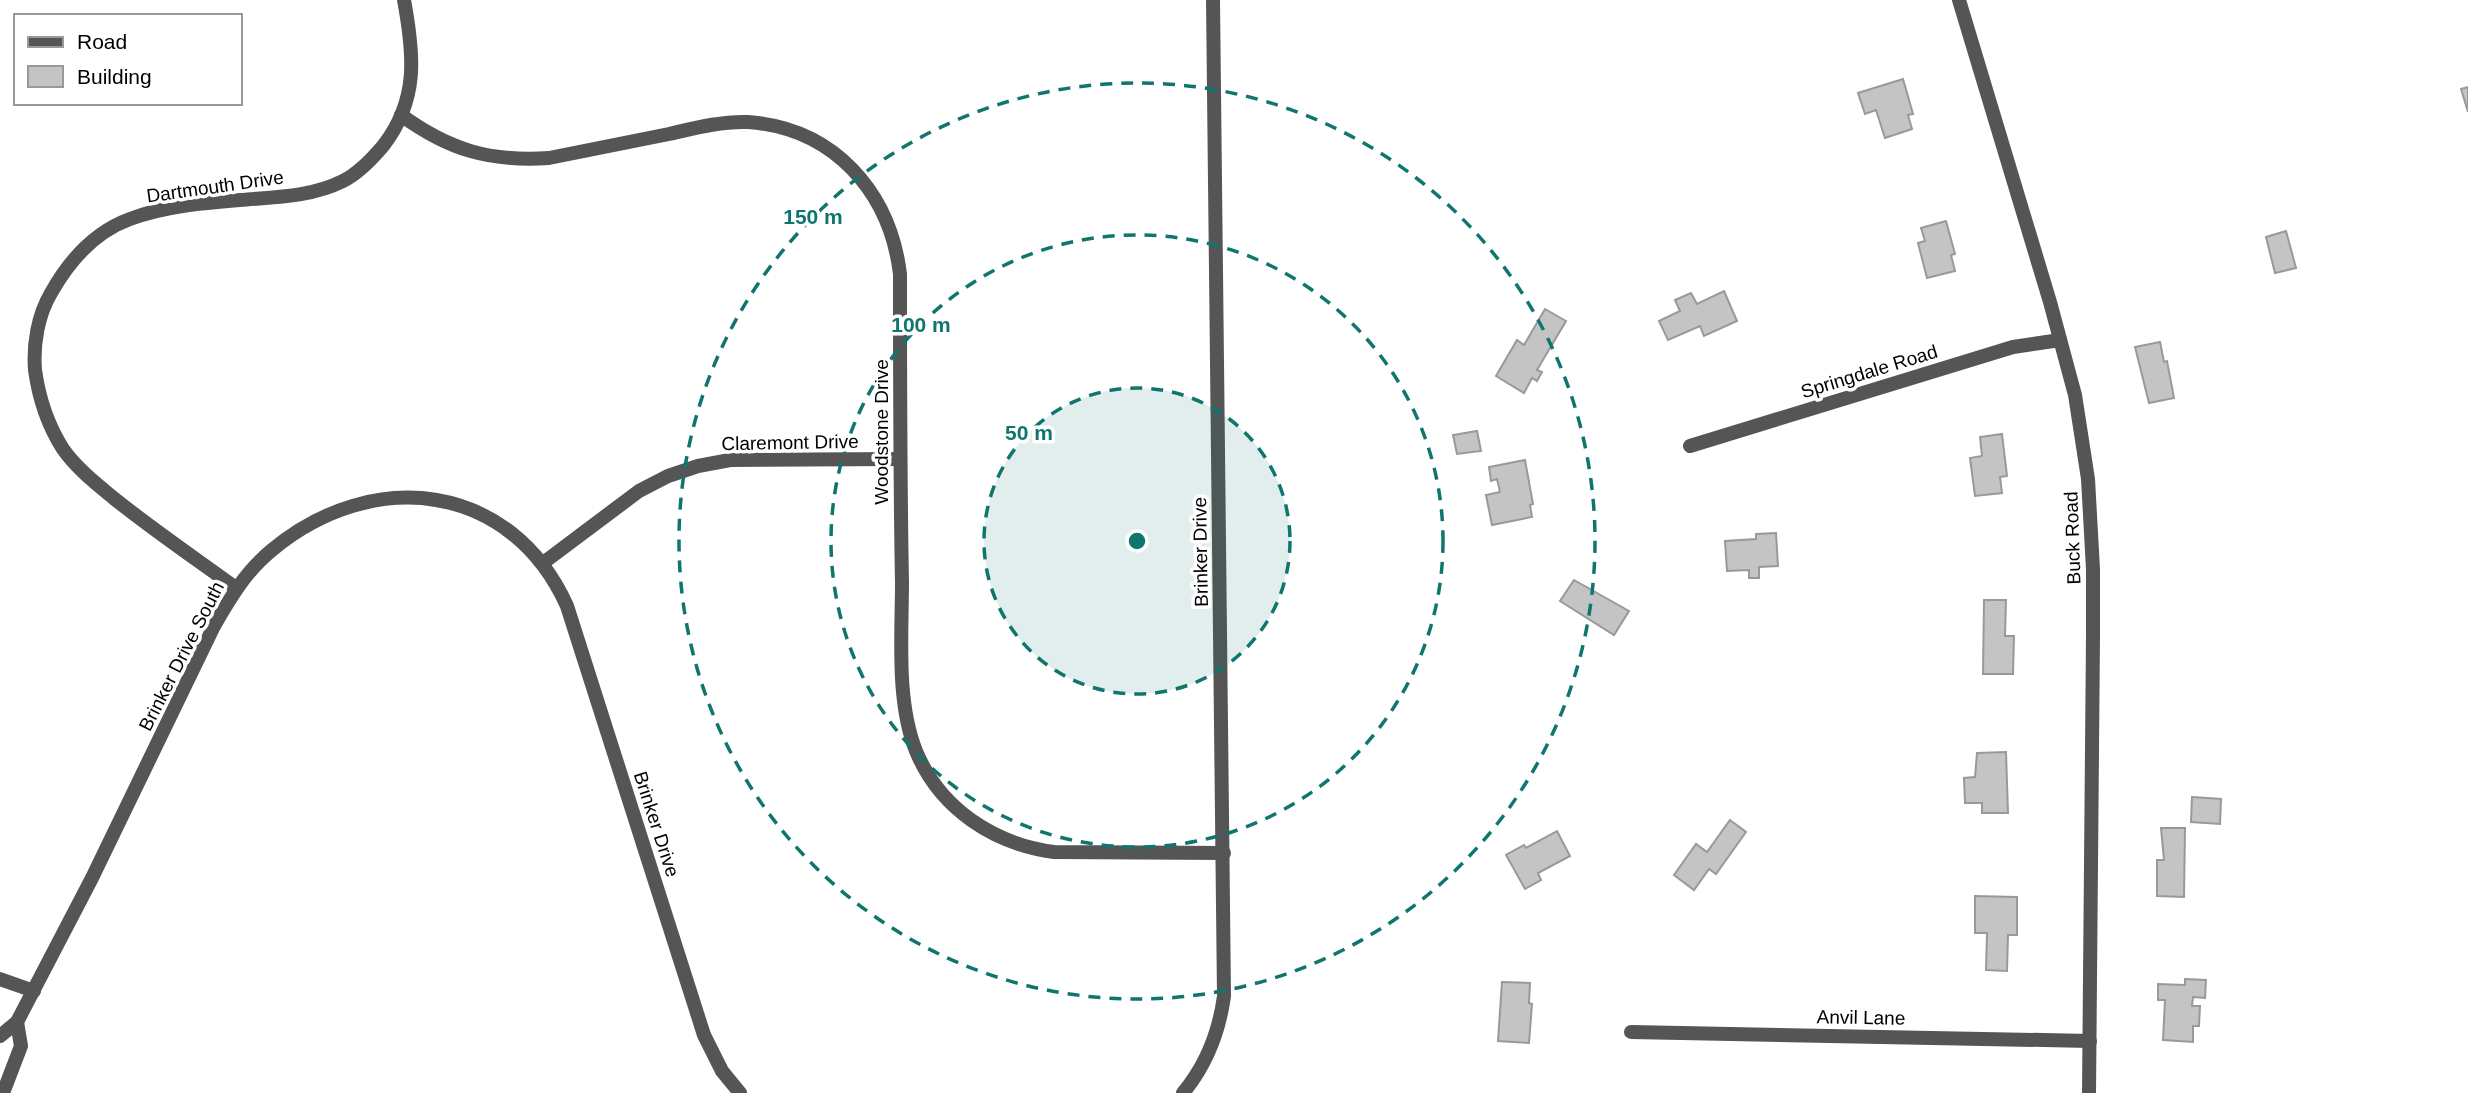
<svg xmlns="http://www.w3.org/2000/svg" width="2468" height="1093" viewBox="0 0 2468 1093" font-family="Arial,sans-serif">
	<rect width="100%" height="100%" fill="#fff"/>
	<g fill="#c4c4c4" stroke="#999" stroke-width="2">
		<polygon points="1903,79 1913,114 1908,115 1912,129 1885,138 1876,110 1865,114 1858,93"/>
		<polygon points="2468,87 2468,112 2461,89"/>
		<polygon points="1946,221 1955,254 1951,255 1955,271 1927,278 1918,243 1925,241 1921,228"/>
		<polygon points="2286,231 2296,268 2275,273 2266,237"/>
		<polygon points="1724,291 1737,321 1704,336 1700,326 1668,340 1659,321 1680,311 1675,300 1691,293 1697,304"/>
		<polygon points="1545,309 1566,321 1537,370 1542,372 1537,381 1532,378 1524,393 1496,376 1517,340 1524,345"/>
		<polygon points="2160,342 2164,362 2167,361 2174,398 2149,403 2135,347"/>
		<polygon points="1477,431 1481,451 1457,454 1453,435"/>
		<polygon points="2002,434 2007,476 2000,477 2002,493 1975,496 1970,458 1982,456 1980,437"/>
		<polygon points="1525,460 1533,504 1530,505 1532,517 1492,525 1486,495 1500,492 1497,479 1491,481 1489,467"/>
		<polygon points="1776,533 1778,566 1759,567 1759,578 1749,578 1749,570 1727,571 1725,541 1756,539 1756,534"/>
		<polygon points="1574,580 1629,611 1614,635 1560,601"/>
		<polygon points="1984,600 2006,600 2005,636 2014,636 2013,674 1983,674"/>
		<polygon points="2006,752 2008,813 1982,813 1982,803 1965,803 1964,778 1975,777 1977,753"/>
		<polygon points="2192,797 2221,799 2220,824 2191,822"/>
		<polygon points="1730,820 1746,832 1716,874 1709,869 1694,890 1674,875 1696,844 1707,852"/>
		<polygon points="2161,828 2185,828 2184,897 2157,896 2157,860 2164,860"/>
		<polygon points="1557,831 1570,856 1538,873 1541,880 1525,889 1506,855 1524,845 1526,848"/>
		<polygon points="1975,896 2017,897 2017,935 2008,935 2007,971 1986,970 1987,933 1975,933"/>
		<polygon points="2185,979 2206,980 2205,998 2193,997 2192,1006 2200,1006 2199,1026 2193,1026 2193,1042 2163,1040 2165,1000 2158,1000 2158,984 2185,985"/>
		<polygon points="1502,982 1530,983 1529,1003 1532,1004 1529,1043 1498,1041"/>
	</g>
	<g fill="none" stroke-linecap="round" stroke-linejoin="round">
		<g stroke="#555" stroke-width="14">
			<polyline points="1959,0 2050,302 2075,395 2088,479 2093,569 2093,636 2089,1093"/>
			<path d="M401 115C449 150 490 162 549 158 589 150 629 142 669 134 695 128 722 121 748 122 834 128 890 192 900 274 900 377 900 479 902 582 902 635 896 701 916 751 940 809 994 844 1054 852L1224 853"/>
			<polyline points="1690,446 2013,347 2060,340"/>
			<polyline points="543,563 639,491 668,476 698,466 730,460 900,459"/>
			<path d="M236 588C196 559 155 531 116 500 98 485 77 469 63 449 47 424 39 399 35 370 33 344 38 315 51 293 69 261 94 232 130 219 164 206 204 203 240 200 275 197 311 197 343 181 359 173 372 159 383 146 419 100 414 54 404 0"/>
			<polyline points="0,979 34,991"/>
			<polyline points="1631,1032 2090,1041"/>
			<path d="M0 1036 17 1022 92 878 214 626C230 598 246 571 272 550 373 466 511 482 567 606L704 1035 722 1071 740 1093"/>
			<polyline points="3,1093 21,1046 17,1022"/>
			<path d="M1183 1093C1207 1064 1219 1033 1224 996L1213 0"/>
		</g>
	</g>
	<circle cx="1137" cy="541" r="153" fill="#0f766e" fill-opacity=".12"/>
	<g fill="none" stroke="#0f766e" stroke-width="3.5" stroke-dasharray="12 9">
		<circle cx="1137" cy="541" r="153"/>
		<circle cx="1137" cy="541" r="306"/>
		<circle cx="1137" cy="541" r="458"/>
	</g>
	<g text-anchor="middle" stroke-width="7" stroke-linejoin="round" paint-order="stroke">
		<g font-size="19" fill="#000" stroke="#fff">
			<text transform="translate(215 186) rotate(-8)" y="7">Dartmouth Drive</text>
			<text transform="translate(1869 371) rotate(-17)" y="7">Springdale Road</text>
			<text transform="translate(881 432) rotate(-90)" y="7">Woodstone Drive</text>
			<text transform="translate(790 442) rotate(-1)" y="7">Claremont Drive</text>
			<text transform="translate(2072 538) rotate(-92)" y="7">Buck Road</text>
			<text transform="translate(1200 552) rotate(-91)" y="7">Brinker Drive</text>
			<text transform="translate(181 656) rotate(-63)" y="7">Brinker Drive South</text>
			<text transform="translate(657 824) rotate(72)" y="7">Brinker Drive</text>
			<text transform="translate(1861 1017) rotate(1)" y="7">Anvil Lane</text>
		</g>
	</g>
	<circle cx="1137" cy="541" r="10" fill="#0f766e" stroke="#fff" stroke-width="3.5"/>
	<g font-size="21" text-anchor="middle" font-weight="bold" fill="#0f766e" stroke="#fff" stroke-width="7" stroke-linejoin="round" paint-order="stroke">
		<text x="813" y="224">150 m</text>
		<text x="921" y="332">100 m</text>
		<text x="1029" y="440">50 m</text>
	</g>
	<rect x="14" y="14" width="228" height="91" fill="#ffffff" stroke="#999999" stroke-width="2"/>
	<rect x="28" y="37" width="35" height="10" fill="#555555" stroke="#999999" stroke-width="2"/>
	<text x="77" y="49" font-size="21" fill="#000000">Road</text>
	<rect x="28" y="66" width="35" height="21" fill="#c4c4c4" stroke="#999999" stroke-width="2"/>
	<text x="77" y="84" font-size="21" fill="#000000">Building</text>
</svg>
